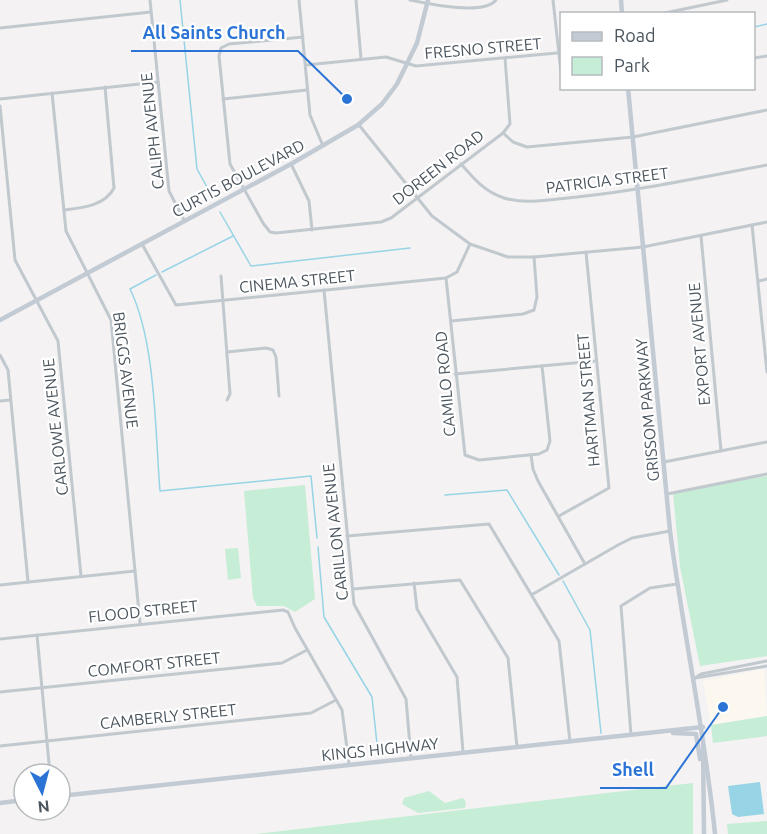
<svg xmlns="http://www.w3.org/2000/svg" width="767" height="834" viewBox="0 0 767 834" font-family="Ubuntu,sans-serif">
	<rect width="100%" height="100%" fill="#f4f2f2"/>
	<polygon fill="#fcf8ef" points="764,669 767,716 711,725 703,681"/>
	<g fill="#c6edd5">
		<polygon points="767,476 767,656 700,666 680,567 673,493"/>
		<polygon points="305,485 315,599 295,612 284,606 257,606 253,598 244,491"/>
		<polygon points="238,548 241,578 228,580 225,549"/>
		<polygon points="767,716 767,736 713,743 711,725"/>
		<polygon points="693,783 693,834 256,834"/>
		<polygon points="429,791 445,803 463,798 466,802 465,808 418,813 402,804 404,798"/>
		<polygon points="767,821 767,834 728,834 727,824"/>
	</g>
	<polygon fill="#97d4e6" points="760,782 764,814 738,817 732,814 728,786"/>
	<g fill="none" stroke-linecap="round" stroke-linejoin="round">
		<g stroke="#97d4e6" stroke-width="1.5">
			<polyline points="180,0 197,169 212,196"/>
			<polyline points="754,27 767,24"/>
			<polyline points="220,212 251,266 410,248"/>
			<polyline points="162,272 233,236"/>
			<path d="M156 275 130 289C156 342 155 431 160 491L311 476 317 538"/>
			<polyline points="445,495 507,490 559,575"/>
			<polyline points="318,547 324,617 372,697 378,753"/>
			<polyline points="563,581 590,630 601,733"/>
		</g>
		<g stroke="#c1c9cf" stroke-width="3">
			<polyline points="150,0 169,191 184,220"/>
			<polyline points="299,0 310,115 323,146"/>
			<polyline points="356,0 361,59"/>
			<path d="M410 0C429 4 483 16 496 0"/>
			<polyline points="553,0 562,81"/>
			<polyline points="660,14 727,0"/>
			<polyline points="0,28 151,12"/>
			<polyline points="303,37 229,44 221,48 219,56 230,164 263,223 270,232 276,233 381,222 391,218 503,133 510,124 505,58"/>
			<polyline points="754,58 767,56"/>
			<polyline points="306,65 386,57 416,66 557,53"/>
			<polyline points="574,88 581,88"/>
			<polyline points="52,93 66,231 111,320 140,623"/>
			<polyline points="0,99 158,82"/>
			<polyline points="223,99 307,90"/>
			<polyline points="0,106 15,260 58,341 81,576"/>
			<polyline points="359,125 432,216 470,244 508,257 534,257 643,247 767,222"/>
			<polyline points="503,133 513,142 527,147 633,137 767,110"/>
			<polyline points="291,164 309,201 312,230"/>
			<path d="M461 164C474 179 485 192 504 198 527 205 553 199 577 197 641 190 704 177 767 165"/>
			<path d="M64 210C81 208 105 206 114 188L105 87"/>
			<polyline points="752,225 767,372"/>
			<polyline points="701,236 721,451"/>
			<polyline points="142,244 176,305 446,278 457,272 470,244"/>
			<polyline points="221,276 230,394 227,400"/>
			<polyline points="446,278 465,455 479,460 539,454 547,450 550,441 542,366"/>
			<polyline points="759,281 767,279"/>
			<polyline points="324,290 354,604 406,699 411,758"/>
			<polyline points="451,321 523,314 534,310 537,297 534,257"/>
			<polyline points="227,352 266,348 273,350 276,357 279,396"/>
			<polyline points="0,355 8,370 28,582"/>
			<polyline points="455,374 596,361"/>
			<polyline points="0,401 10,400"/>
			<polyline points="531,455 533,469 538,481 585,564"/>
			<polyline points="664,462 767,442"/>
			<polyline points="667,494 767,474"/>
			<polyline points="559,516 609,488 586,252"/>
			<polyline points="347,536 489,524 559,641 570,742"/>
			<polyline points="414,583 417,609 457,677 463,752"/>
			<polyline points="0,585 135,571"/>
			<polyline points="353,589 460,580 508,658 517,747"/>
			<polyline points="533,594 618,545 632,538 670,531"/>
			<polyline points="37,635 50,774"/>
			<polyline points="0,639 283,610 288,612 295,628 342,710 349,764"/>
			<polyline points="695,678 701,674 767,661"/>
			<polyline points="695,678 767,666"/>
			<polyline points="0,692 282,663 307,650"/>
			<polyline points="631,735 621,606 650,588 677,584"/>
			<polyline points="0,746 311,713 336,700"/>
		</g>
		<g stroke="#c2cad4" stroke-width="4.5">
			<polyline points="621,0 622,14"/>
			<path d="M628 88 670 531C683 632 705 732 715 834"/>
			<polyline points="0,320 291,164 358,125 382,104 397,84 417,43 428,0"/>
			<polyline points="673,733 696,734 700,759"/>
			<polyline points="703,744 704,834"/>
			<polyline points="60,796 703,727"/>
			<polyline points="0,803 24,800"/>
		</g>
	</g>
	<g text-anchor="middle" stroke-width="4.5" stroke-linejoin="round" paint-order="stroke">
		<g font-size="16" fill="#4b555e" stroke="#fff">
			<text transform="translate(483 48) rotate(-5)" y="6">FRESNO STREET</text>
			<text transform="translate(152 131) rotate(-96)" y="6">CALIPH AVENUE</text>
			<text transform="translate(438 167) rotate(-38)" y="6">DOREEN ROAD</text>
			<text transform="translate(238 178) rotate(-28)" y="6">CURTIS BOULEVARD</text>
			<text transform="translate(607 180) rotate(-7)" y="6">PATRICIA STREET</text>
			<text transform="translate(297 281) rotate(-6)" y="6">CINEMA STREET</text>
			<text transform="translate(699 344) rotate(-95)" y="6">EXPORT AVENUE</text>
			<text transform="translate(126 370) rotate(83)" y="6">BRIGGS AVENUE</text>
			<text transform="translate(445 384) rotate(-95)" y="6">CAMILO ROAD</text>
			<text transform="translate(588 400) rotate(-95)" y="6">HARTMAN STREET</text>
			<text transform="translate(647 410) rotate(-95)" y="6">GRISSOM PARKWAY</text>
			<text transform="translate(55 427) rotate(-96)" y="6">CARLOWE AVENUE</text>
			<text transform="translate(335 532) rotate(-96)" y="6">CARILLON AVENUE</text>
			<text transform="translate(143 611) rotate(-6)" y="6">FLOOD STREET</text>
			<text transform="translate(154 664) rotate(-6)" y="6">COMFORT STREET</text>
			<text transform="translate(168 716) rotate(-6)" y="6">CAMBERLY STREET</text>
			<text transform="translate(380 749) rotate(-6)" y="6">KINGS HIGHWAY</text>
		</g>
	</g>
	<path fill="none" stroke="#2b74d6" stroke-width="2" d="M347 99L298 51H131M723 707L666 788H600"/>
	<g fill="#2b74d6" stroke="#fff" stroke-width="2">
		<circle cx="347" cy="99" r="6"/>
		<circle cx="723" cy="707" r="6"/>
	</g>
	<g font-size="18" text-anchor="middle" font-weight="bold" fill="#2b74d6" stroke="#fff" stroke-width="4.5" stroke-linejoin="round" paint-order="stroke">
		<text x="214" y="39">All Saints Church</text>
		<text x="633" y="776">Shell</text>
	</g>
	<rect x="560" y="12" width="195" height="78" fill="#ffffff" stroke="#b7bbbf" stroke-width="1.5"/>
	<rect x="572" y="32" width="30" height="9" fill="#c2cad4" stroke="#b7bbbf" stroke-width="1.5"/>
	<text x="614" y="42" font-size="18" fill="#4b555e">Road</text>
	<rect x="572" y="57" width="30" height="18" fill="#c6edd5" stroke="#b7bbbf" stroke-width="1.5"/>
	<text x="614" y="72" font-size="18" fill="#4b555e">Park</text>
	<g transform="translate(42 792) rotate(174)"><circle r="28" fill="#ffffff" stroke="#b7bbbf" stroke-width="1.5"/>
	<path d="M0-4.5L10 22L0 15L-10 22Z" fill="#2b74d6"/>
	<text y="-9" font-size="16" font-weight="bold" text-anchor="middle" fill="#4b555e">N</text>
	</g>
</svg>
